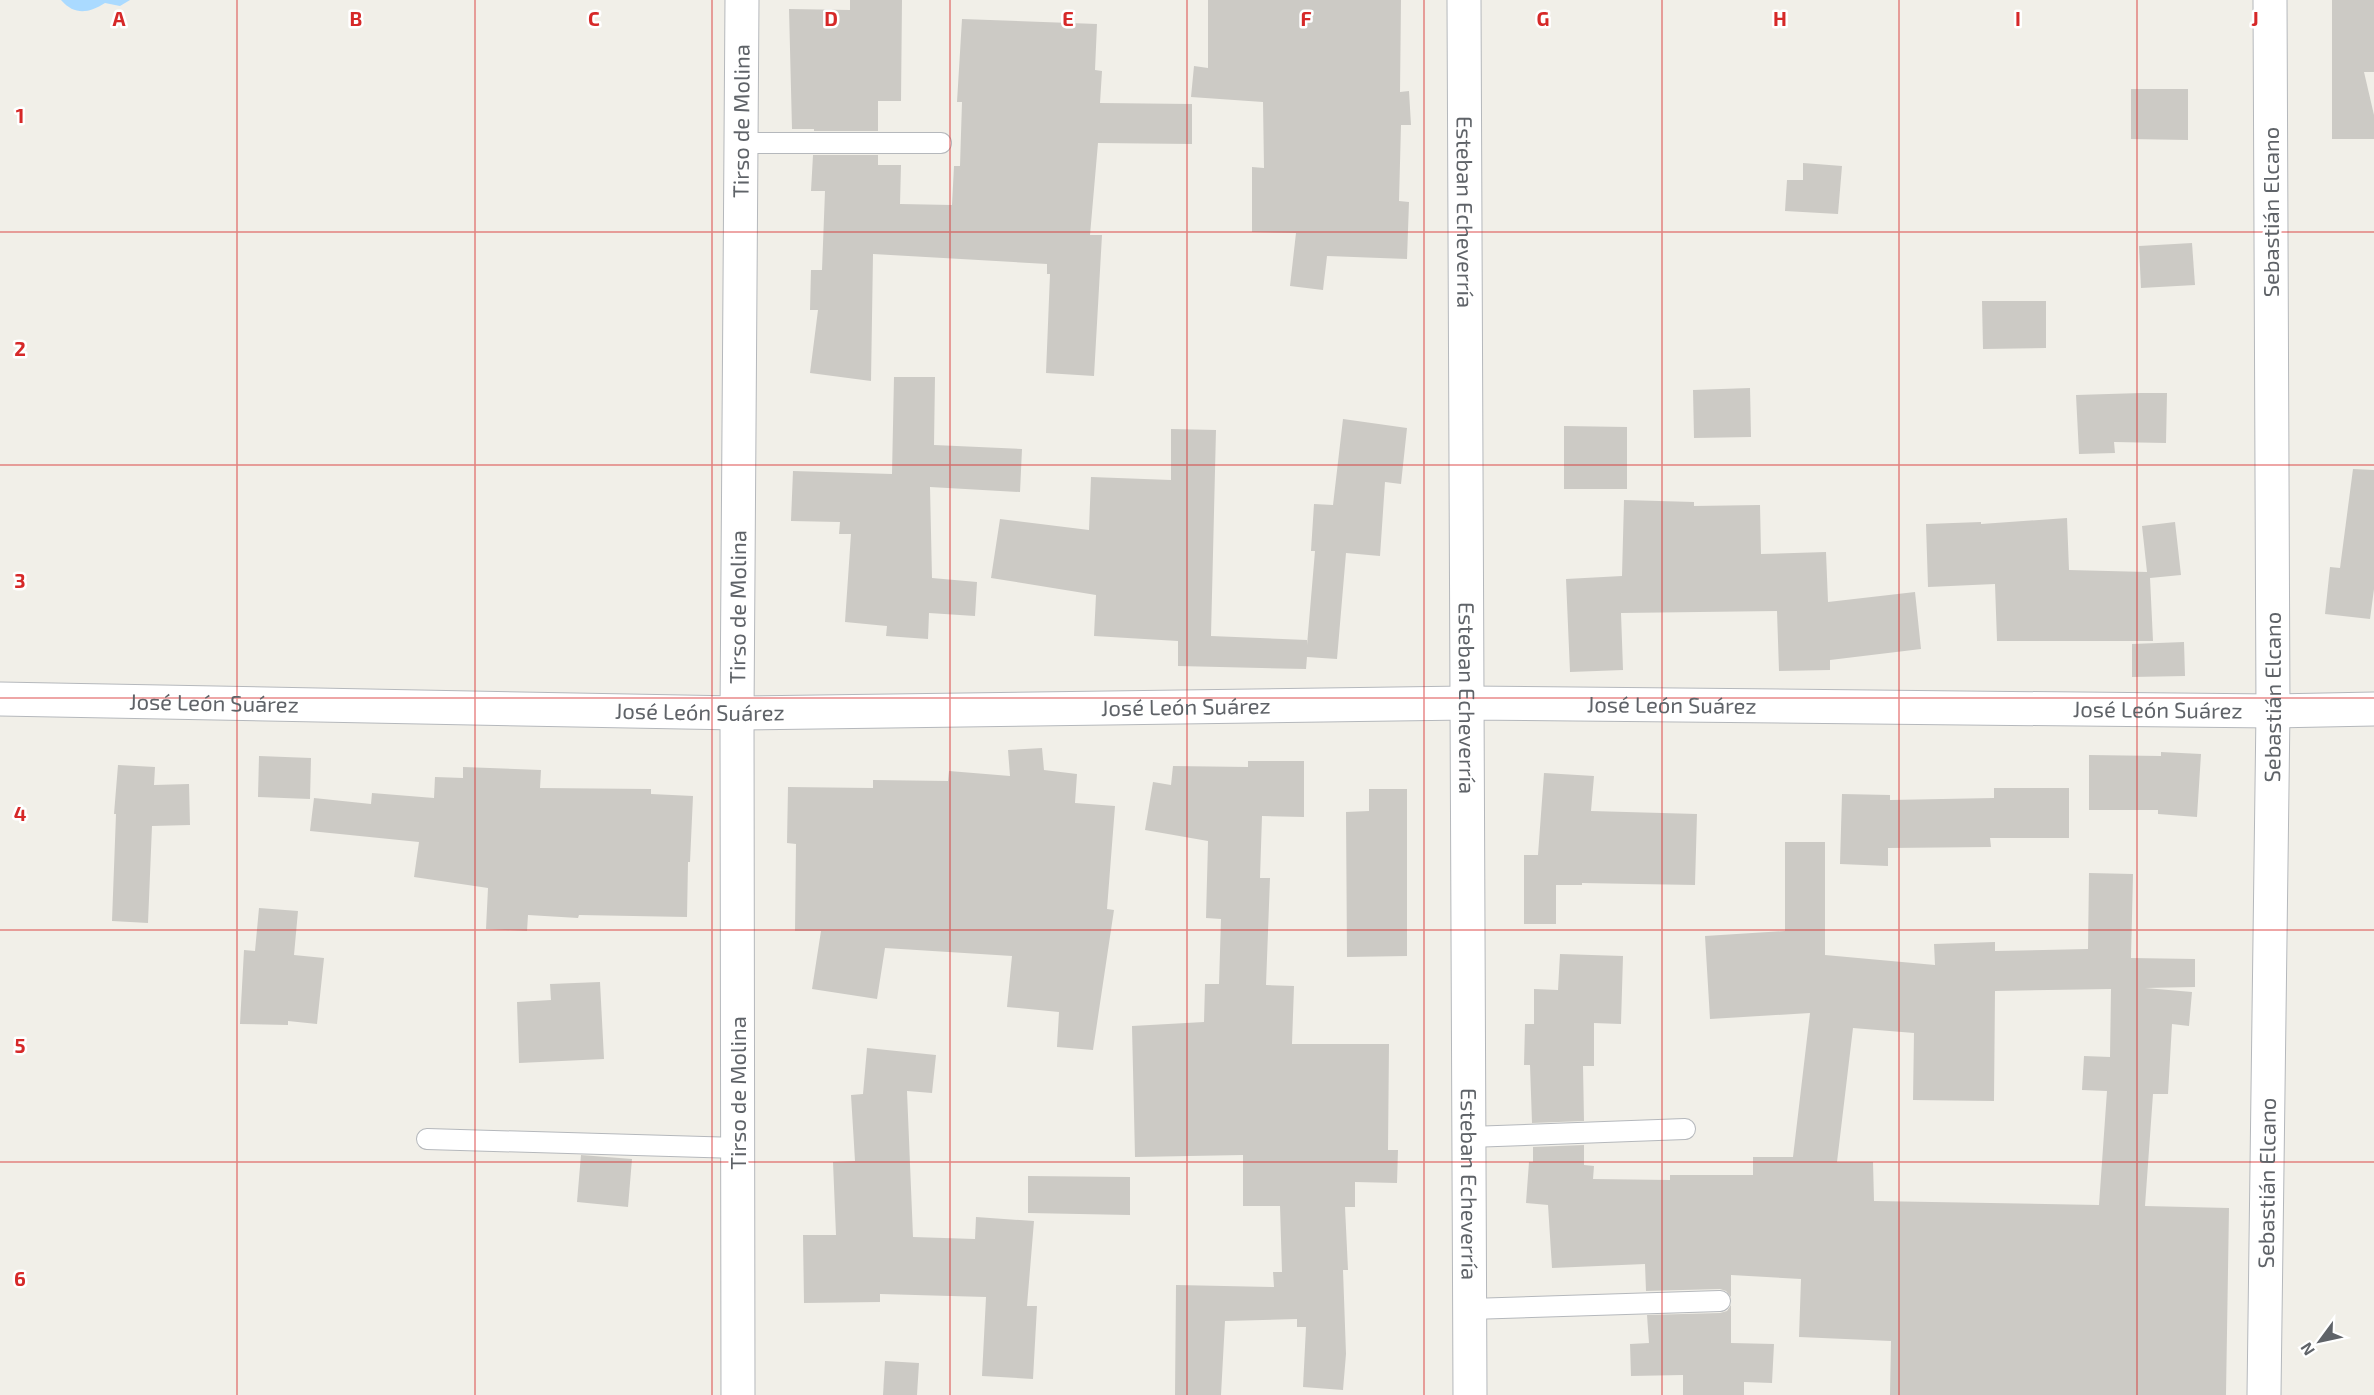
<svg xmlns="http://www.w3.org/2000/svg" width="2374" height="1395" viewBox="0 0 2374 1395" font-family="'Exo 2',sans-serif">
	<rect width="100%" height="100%" fill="#f1efe8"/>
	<path fill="#aadaff" d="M61 0H130L120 6 105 3C89 13 75 16 61 0Z"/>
	<g fill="#cccac5" fill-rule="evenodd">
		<polygon points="850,0 902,0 901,101 878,101 878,131 814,131 814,129 792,129 789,9 850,10"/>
		<polygon points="1208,0 1401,0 1400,92 1409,91 1411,125 1401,125 1399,201 1409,202 1407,259 1327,256 1323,290 1290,286 1296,233 1252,232 1252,167 1264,168 1263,102 1191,97 1194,66 1208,68"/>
		<polygon points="2332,0 2374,0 2374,72 2364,72 2374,115 2374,139 2332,139"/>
		<polygon points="962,19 1097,24 1095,70 1102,71 1100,103 1192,104 1192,144 1098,143 1090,235 1102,235 1094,376 1046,373 1050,274 1047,274 1047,264 873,254 871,381 810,373 818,310 810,310 811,270 822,270 825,191 811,191 813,155 878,155 878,165 901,165 900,204 952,205 954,166 960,166 962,102 957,102"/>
		<polygon points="2131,89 2188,89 2188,140 2131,139"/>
		<polygon points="1803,163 1842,166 1838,214 1785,211 1787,180 1803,180"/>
		<polygon points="2192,243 2195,285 2141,288 2139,246"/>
		<polygon points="1982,301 2046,301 2046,348 1983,349"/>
		<polygon points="894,377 935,377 934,445 1022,449 1020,492 930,487 932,578 977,582 975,616 929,613 928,639 886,636 887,626 845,622 851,534 839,534 840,522 791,521 793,471 892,474"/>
		<polygon points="1750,388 1751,437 1694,438 1693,390"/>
		<polygon points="2141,393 2167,393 2166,443 2114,442 2115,453 2079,454 2076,395"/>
		<polygon points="1343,419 1407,428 1401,484 1385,482 1380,556 1346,553 1337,659 1307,657 1306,669 1178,666 1178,641 1094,636 1096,595 991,578 1000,519 1089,530 1091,477 1171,480 1171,429 1216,430 1211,636 1307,640 1307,645 1315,551 1311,551 1314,504 1333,505"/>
		<polygon points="1564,426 1627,427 1627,489 1564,489"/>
		<polygon points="2353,469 2374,470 2374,589 2370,619 2325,614 2330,567 2340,568"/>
		<polygon points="1624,500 1694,502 1694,506 1760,505 1761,554 1826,552 1828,602 1915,592 1921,649 1830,660 1830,670 1779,671 1777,611 1621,613 1623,670 1570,672 1566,579 1622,576"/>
		<polygon points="2067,518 2069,570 2147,572 2142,526 2175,522 2181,575 2150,578 2153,641 1997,641 1995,584 1928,587 1926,524 1981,522 1981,524"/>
		<polygon points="2184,642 2185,676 2132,677 2132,644"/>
		<polygon points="1042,748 1044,770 1077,774 1075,803 1115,806 1107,909 1114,910 1093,1050 1057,1047 1059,1012 1007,1007 1012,956 885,948 877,999 812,989 821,931 795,931 796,844 787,843 788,787 873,788 873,780 948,781 949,771 1010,776 1008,750"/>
		<polygon points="2161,752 2201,754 2197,817 2158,814 2158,810 2089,810 2089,755 2161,756"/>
		<polygon points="259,756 311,758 310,799 258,797"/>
		<polygon points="1248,761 1304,761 1304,817 1262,816 1260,878 1270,878 1266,985 1294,986 1292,1044 1389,1044 1388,1150 1398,1150 1397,1183 1355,1182 1355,1207 1345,1207 1348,1270 1343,1270 1346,1354 1343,1390 1303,1387 1306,1327 1297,1327 1297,1319 1225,1321 1221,1395 1175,1395 1176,1285 1274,1287 1273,1272 1282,1272 1280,1206 1243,1206 1243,1155 1135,1157 1132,1026 1204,1022 1205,984 1219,984 1221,919 1206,918 1208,841 1145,830 1153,782 1171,785 1173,766 1248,767"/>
		<polygon points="118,765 155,767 154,785 189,784 190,825 152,826 148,923 112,921 116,814 114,814"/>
		<polygon points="463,767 541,770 540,788 651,789 651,794 693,796 690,862 688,862 687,917 579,915 578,918 528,915 527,931 486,929 488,888 414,877 419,842 310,831 314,798 371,804 372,793 434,798 435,777 463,778"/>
		<polygon points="1544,773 1594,776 1591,811 1697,814 1695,885 1582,883 1582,885 1556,885 1556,924 1524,924 1524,855 1538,855"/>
		<polygon points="1994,788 2069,788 2069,838 1990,838 1991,847 1888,848 1888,866 1840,864 1842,794 1890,795 1890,800 1994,798"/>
		<polygon points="1369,789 1407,789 1407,956 1347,957 1346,812 1369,811"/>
		<path d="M1785 842H1825V955L1935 965 1934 944 1995 942V951L2088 949 2089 873 2133 874 2131 958 2195 959V987L2145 988 2192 992 2189 1026 2172 1024 2168 1094H2153L2145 1206 2229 1208 2226 1395H1890L1891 1341 1799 1337 1801 1279 1731 1275V1297L1726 1291 1720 1289 1646 1291 1645 1264 1552 1268 1548 1205 1526 1203 1529 1162H1533V1147L1584 1145V1165L1594 1166 1593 1179 1670 1180V1175H1753V1157H1793L1810 1013 1710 1019 1705 936 1785 931ZM2111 989 2110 1057 2084 1056 2082 1090 2107 1091 2099 1205 1874 1201 1873 1162H1837L1853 1028 1914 1033 1913 1100 1994 1101 1995 991Z"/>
		<polygon points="259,908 298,911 294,955 324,958 317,1024 288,1021 288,1025 240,1024 244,950 255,951"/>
		<polygon points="1560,954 1623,956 1621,1024 1594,1023 1594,1066 1583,1066 1584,1121 1532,1123 1530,1065 1524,1065 1525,1024 1534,1024 1534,989 1558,990"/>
		<polygon points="600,982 604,1059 519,1063 517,1002 551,1000 550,984"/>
		<polygon points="867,1048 936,1055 932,1093 907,1091 913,1237 975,1239 976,1217 1034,1221 1027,1306 1037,1306 1033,1379 982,1376 986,1297 880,1294 880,1302 804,1303 803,1235 836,1235 833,1162 855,1161 851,1095 863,1094"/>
		<polygon points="581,1155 632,1159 628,1207 577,1202"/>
		<polygon points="1028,1176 1130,1177 1130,1215 1028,1213"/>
		<polygon points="1731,1305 1731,1343 1774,1344 1772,1383 1744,1382 1744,1395 1683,1395 1683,1375 1631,1376 1630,1344 1649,1343 1647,1315 1720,1313 1727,1311"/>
		<polygon points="885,1361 919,1363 917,1395 883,1395"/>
	</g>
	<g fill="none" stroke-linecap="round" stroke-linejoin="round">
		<defs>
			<g id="service">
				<polyline points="741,143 941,143"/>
				<polyline points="1469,1137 1685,1129"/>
				<polyline points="427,1139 738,1148"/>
				<polyline points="1470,1309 1720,1301"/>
			</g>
			<g id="minor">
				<path id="s1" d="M1464 0 1470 1395"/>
				<path id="s2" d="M0 699 737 713 1466 703 2273 711 2374 709"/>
				<path id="s3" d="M738 1395 737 713 742 0"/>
				<path id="s4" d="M2264 1395 2273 711 2270 0"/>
			</g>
		</defs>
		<use href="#service" stroke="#b5b8bc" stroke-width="22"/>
		<use href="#minor" stroke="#b5b8bc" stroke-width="35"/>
		<use href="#service" stroke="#fff" stroke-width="20"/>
		<use href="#minor" stroke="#fff" stroke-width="33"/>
	</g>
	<path fill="none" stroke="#d62828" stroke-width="1.5" stroke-opacity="0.55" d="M237 0V1395M475 0V1395M712 0V1395M950 0V1395M1187 0V1395M1424 0V1395M1662 0V1395M1899 0V1395M2137 0V1395M0 232H2374M0 465H2374M0 698H2374M0 930H2374M0 1162H2374"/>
	<g text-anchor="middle" stroke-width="5" stroke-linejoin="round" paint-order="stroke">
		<g font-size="22" fill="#5f6368" stroke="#fff">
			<text dy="8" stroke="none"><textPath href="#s3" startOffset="1274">Tirso de Molina</textPath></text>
			<text dy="8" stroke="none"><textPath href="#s1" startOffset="212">Esteban Echeverría</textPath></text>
			<text transform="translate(2271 212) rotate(-90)" y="8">Sebastián Elcano</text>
			<text dy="8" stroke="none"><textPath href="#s3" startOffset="788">Tirso de Molina</textPath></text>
			<text dy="8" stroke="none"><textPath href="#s1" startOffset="698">Esteban Echeverría</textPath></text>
			<text dy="8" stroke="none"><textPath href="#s4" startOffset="698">Sebastián Elcano</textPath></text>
			<text dy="8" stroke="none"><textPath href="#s2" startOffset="214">José León Suárez</textPath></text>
			<text dy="8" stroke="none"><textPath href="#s2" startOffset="1672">José León Suárez</textPath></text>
			<text dy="8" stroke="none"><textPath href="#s2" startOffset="1186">José León Suárez</textPath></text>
			<text dy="8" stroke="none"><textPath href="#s2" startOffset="2158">José León Suárez</textPath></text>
			<text dy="8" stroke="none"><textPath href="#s2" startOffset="700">José León Suárez</textPath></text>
			<text transform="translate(738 1093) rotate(-90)" y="8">Tirso de Molina</text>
			<text dy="8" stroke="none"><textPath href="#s1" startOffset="1184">Esteban Echeverría</textPath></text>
			<text dy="8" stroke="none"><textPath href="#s4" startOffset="212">Sebastián Elcano</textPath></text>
		</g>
	</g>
	<g font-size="20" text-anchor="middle" font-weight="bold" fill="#d62828" stroke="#fff" stroke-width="5" stroke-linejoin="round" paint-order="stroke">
		<text x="119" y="26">A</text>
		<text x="356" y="26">B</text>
		<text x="594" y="26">C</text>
		<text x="831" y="26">D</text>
		<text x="1068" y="26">E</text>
		<text x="1306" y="26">F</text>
		<text x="1543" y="26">G</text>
		<text x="1780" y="26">H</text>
		<text x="2018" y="26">I</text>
		<text x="2255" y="26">J</text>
		<text x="20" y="123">1</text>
		<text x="20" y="356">2</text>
		<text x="20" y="588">3</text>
		<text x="20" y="821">4</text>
		<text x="20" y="1053">5</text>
		<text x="20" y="1286">6</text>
	</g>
	<g transform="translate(2320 1341) rotate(237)" stroke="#ffffff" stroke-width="4.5" paint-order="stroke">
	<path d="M0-4.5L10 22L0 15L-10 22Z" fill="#5f6368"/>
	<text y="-9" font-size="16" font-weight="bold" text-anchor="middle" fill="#5f6368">N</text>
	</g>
</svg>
